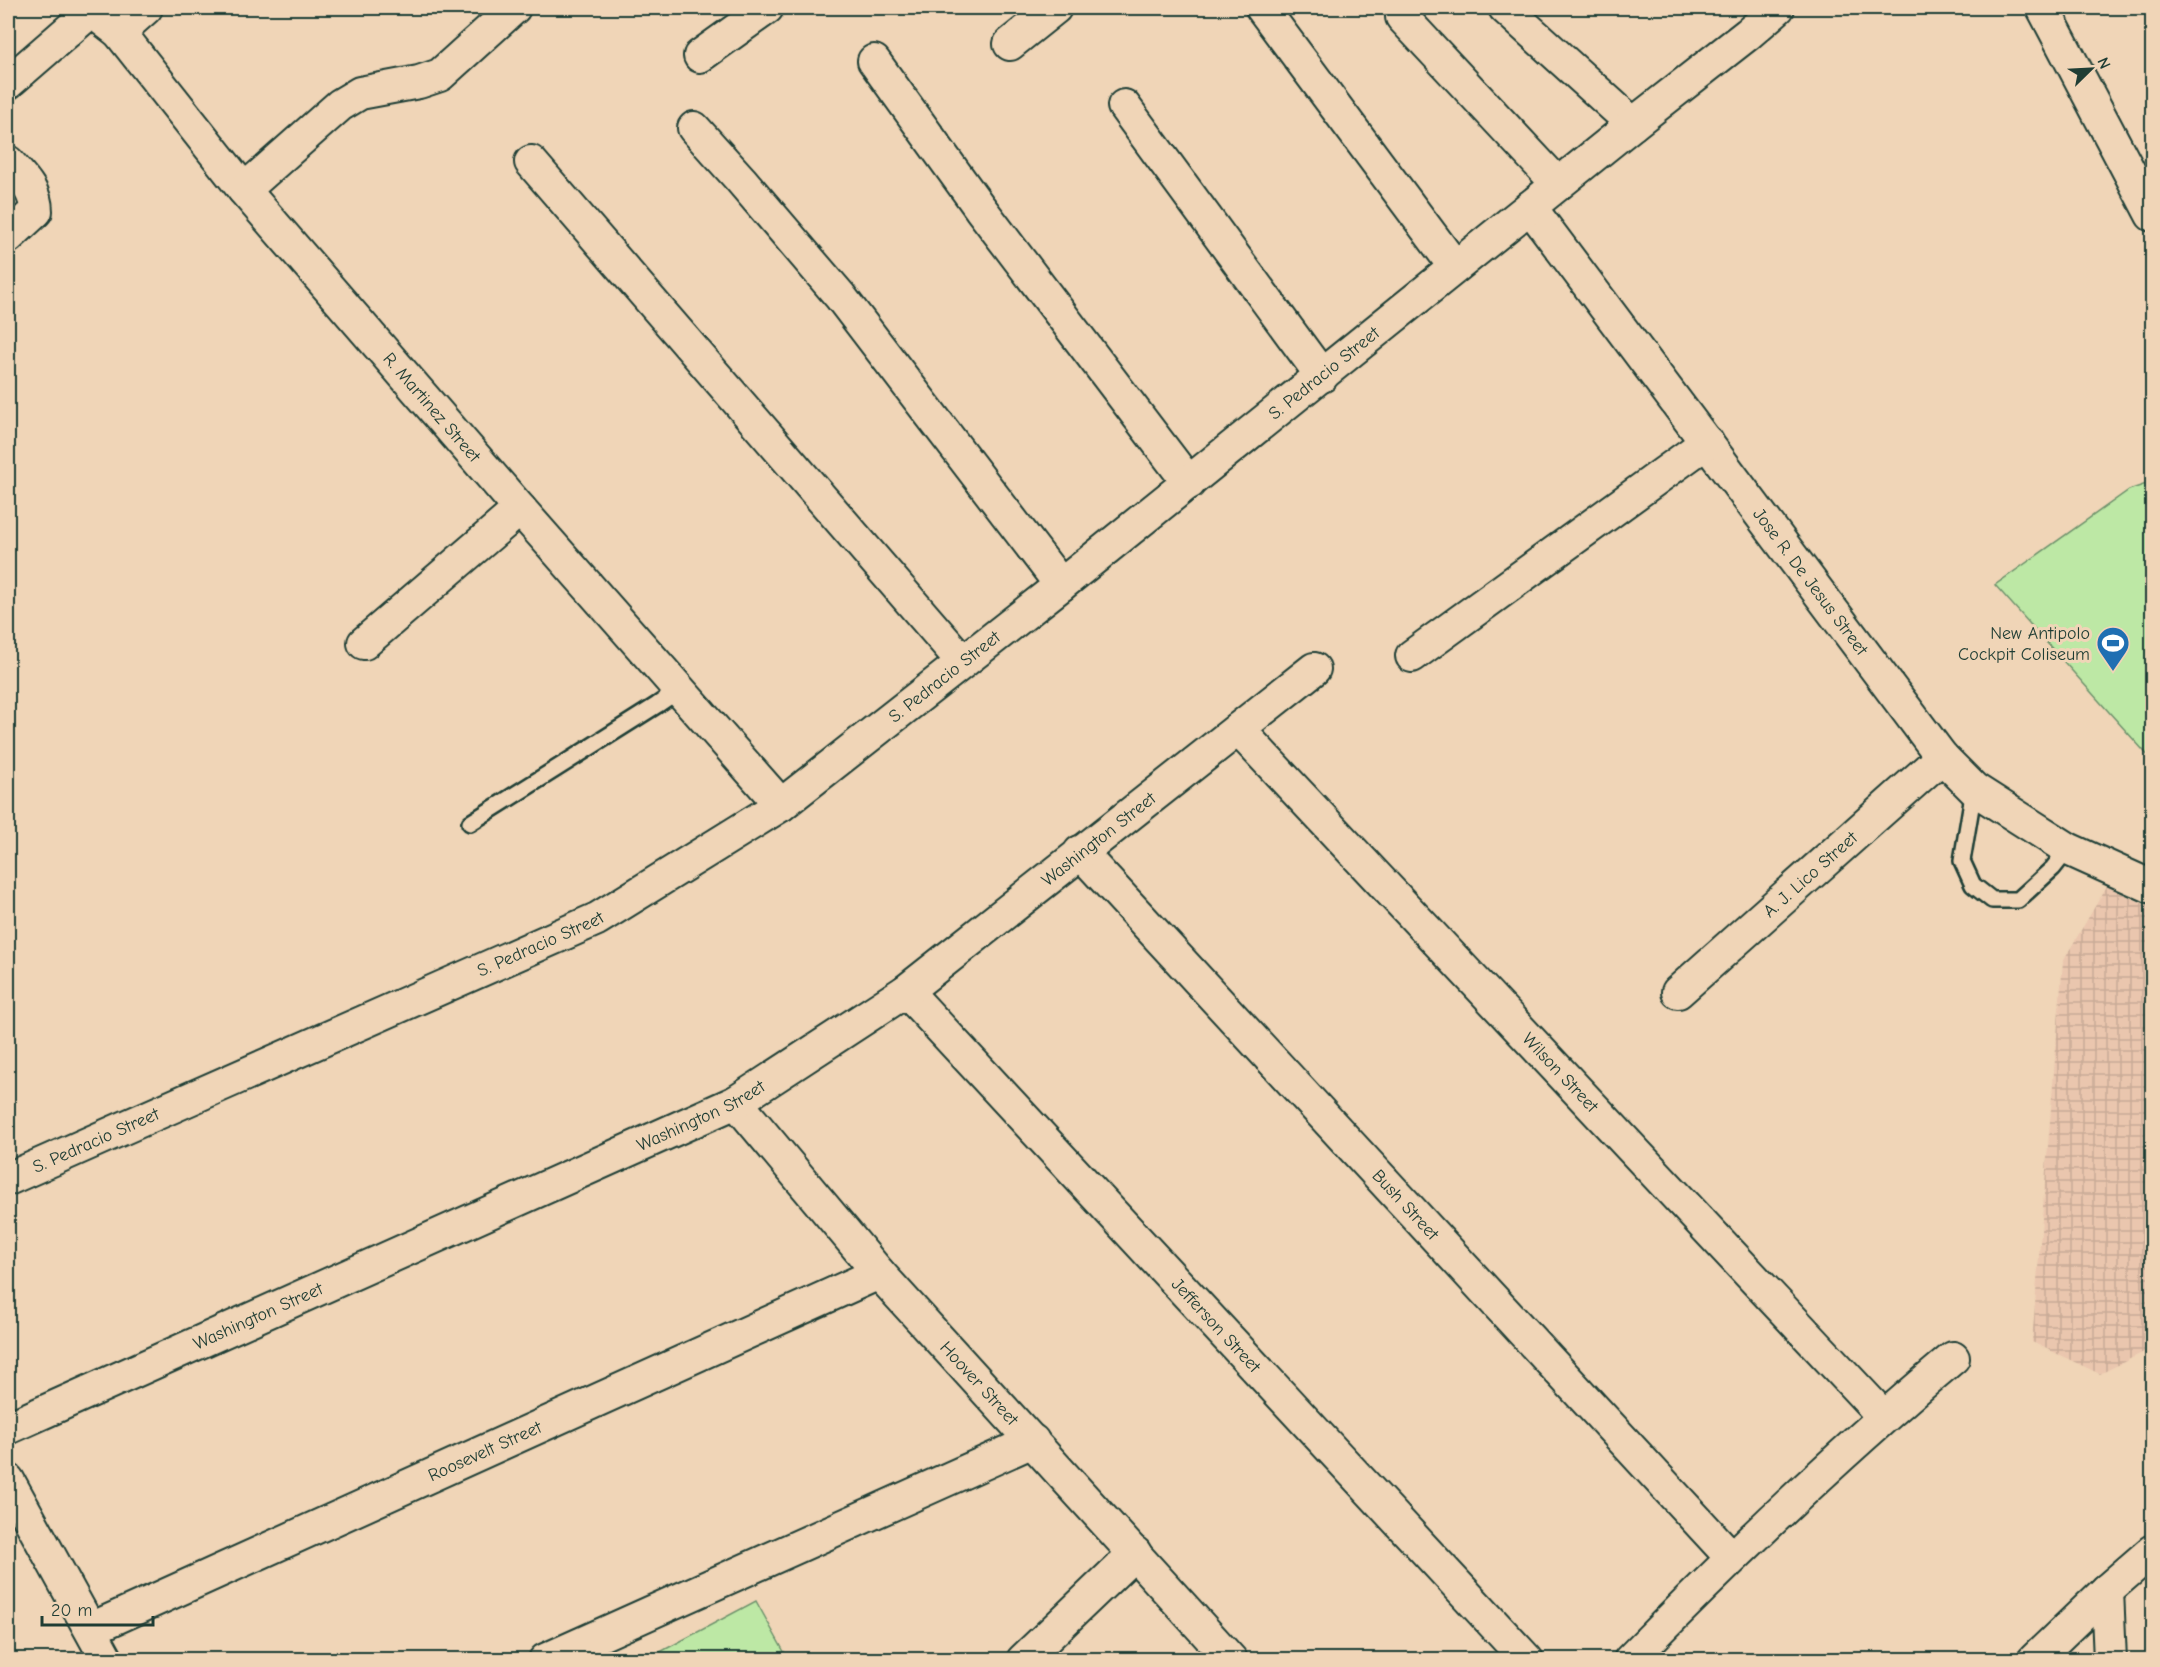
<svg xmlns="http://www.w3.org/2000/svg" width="2160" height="1667" viewBox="0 0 2160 1667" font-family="'Comic Neue',sans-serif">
	<defs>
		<pattern id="industrial-grid" width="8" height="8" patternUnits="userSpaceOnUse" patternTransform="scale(1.5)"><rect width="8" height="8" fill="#eac6ae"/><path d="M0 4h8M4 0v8" fill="none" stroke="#c8ab96"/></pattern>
	</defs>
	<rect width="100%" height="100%" fill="#f0d5b7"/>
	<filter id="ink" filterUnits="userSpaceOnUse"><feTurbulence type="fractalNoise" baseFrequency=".0167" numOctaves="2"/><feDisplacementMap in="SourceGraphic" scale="12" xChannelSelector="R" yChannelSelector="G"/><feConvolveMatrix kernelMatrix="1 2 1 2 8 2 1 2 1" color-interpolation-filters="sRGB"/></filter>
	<g filter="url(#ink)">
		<polygon fill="url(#industrial-grid)" points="2107,886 2152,908 2152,1348 2100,1374 2032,1342 2063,961"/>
		<g fill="#bde8a5" stroke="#6e926c" stroke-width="1.5">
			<polygon points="2152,482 2152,760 1995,585 2129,490"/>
			<polygon points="756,1601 788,1659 647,1659"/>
		</g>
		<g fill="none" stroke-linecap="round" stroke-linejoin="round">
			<defs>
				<g id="service">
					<polyline points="1974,789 1962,861 1973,885 1992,900 2018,900 2053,868 2068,849"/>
					<polyline points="470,823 657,705 679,690"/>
				</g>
				<g id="minor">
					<path id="s1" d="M88 8 119 32 244 190 520 509 781 805"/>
					<polyline points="1262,8 1455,267"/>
					<polyline points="1505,8 1633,124"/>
					<polyline points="2043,8 2152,215"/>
					<polyline points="1402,17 1558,184"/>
					<polyline points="119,32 146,8"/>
					<polyline points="1010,44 1055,8"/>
					<polyline points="700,56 767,8"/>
					<polyline points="874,61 980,208 1189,483"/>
					<polyline points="8,83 91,11"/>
					<polyline points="1124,106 1322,376"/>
					<polyline points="694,128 741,180 840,296 1061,585"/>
					<path d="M8 162C21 177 36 190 36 211L8 237"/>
					<polyline points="531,162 963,662"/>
					<polyline points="244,190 340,105 360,93 419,82 440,75 514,8"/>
					<path id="s2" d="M1530 207 1942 757 1974 789 2068 849 2152 887"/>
					<polyline points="364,643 520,509"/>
					<polyline points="1412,656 1707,442"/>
					<path id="s3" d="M1238 729 1883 1416"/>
					<path id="s4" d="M1080 852 1731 1557"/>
					<path id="s5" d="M906 991 1527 1660"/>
					<path id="s6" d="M1678 992 1942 757"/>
					<path id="s7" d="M736 1102 879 1273 1231 1660"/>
					<path id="s8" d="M8 1179 597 919 781 805 1061 585 1633 124 1748 34 1778 8"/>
					<path id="s9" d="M8 1428 736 1102 906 991 1314 669"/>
					<polyline points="8,1480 107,1660"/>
					<polyline points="2107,1590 2110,1660"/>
					<path id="s10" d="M91 1629 879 1273"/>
					<polyline points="545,1660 1033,1441"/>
					<polyline points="1023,1660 1135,1553"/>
					<path d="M1630 1660C1734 1554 1840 1453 1953 1358"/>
					<polyline points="2034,1660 2107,1590 2152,1551"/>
				</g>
			</defs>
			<use href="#service" stroke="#1f3d34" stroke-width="20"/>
			<use href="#minor" stroke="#1f3d34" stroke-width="36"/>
			<use href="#service" stroke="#f0d5b7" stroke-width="15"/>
			<use href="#minor" stroke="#f0d5b7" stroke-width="32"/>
		</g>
	</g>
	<defs>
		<symbol id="stadium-pin" viewBox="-11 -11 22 30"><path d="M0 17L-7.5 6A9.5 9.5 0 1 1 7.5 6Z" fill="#1f6fb2" stroke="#f0d5b7"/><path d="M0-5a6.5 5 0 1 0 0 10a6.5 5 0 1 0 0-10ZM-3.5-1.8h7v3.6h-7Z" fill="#fff"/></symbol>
	</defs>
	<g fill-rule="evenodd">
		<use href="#stadium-pin" x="2094" y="624" width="38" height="52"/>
	</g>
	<g text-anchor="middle" stroke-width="6" stroke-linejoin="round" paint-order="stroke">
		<g font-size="18" fill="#1f3d34" stroke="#f0d5b7">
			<text dy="6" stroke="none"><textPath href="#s8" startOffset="1554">S. Pedracio Street</textPath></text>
			<text dy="6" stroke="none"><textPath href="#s1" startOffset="528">R. Martinez Street</textPath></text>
			<text dy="6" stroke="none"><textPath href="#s2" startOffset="468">Jose R. De Jesus Street</textPath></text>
			<text dy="6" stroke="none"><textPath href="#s8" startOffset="1068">S. Pedracio Street</textPath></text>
			<text dy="6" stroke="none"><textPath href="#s9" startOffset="1246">Washington Street</textPath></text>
			<text dy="6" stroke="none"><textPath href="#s6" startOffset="177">A. J. Lico Street</textPath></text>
			<text dy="6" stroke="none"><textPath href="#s8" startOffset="582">S. Pedracio Street</textPath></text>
			<text dy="6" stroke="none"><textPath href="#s3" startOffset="471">Wilson Street</textPath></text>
			<text dy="6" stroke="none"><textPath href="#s9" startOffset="760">Washington Street</textPath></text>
			<text dy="6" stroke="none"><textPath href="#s8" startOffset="96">S. Pedracio Street</textPath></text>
			<text dy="6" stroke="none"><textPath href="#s4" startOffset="480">Bush Street</textPath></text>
			<text dy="6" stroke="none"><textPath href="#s9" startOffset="274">Washington Street</textPath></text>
			<text dy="6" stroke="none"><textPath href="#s5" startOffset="456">Jefferson Street</textPath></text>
			<text dy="6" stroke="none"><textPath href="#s7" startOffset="372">Hoover Street</textPath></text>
			<text dy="6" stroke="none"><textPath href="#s10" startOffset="432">Roosevelt Street</textPath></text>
		</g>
		<g font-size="18" fill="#1f3d34" stroke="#f0d5b7" text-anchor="end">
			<text x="2090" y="639">New Antipolo<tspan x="2090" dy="21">Cockpit Coliseum</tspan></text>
		</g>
	</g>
	<rect width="2160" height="1667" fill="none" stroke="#f0d5b7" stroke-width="30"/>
	<rect x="15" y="15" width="2130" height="1637" fill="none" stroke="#1f3d34" stroke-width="2" filter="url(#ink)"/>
	<g transform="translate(2091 69) rotate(66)" stroke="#f0d5b7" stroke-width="4.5" paint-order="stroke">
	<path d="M0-4.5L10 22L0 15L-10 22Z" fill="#1f3d34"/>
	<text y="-9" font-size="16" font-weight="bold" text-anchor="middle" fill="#1f3d34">N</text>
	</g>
	<path d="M42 1616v9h111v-9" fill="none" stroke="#1f3d34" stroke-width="3"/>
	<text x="51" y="1616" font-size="18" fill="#1f3d34" stroke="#f0d5b7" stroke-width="4.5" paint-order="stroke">20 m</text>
</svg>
